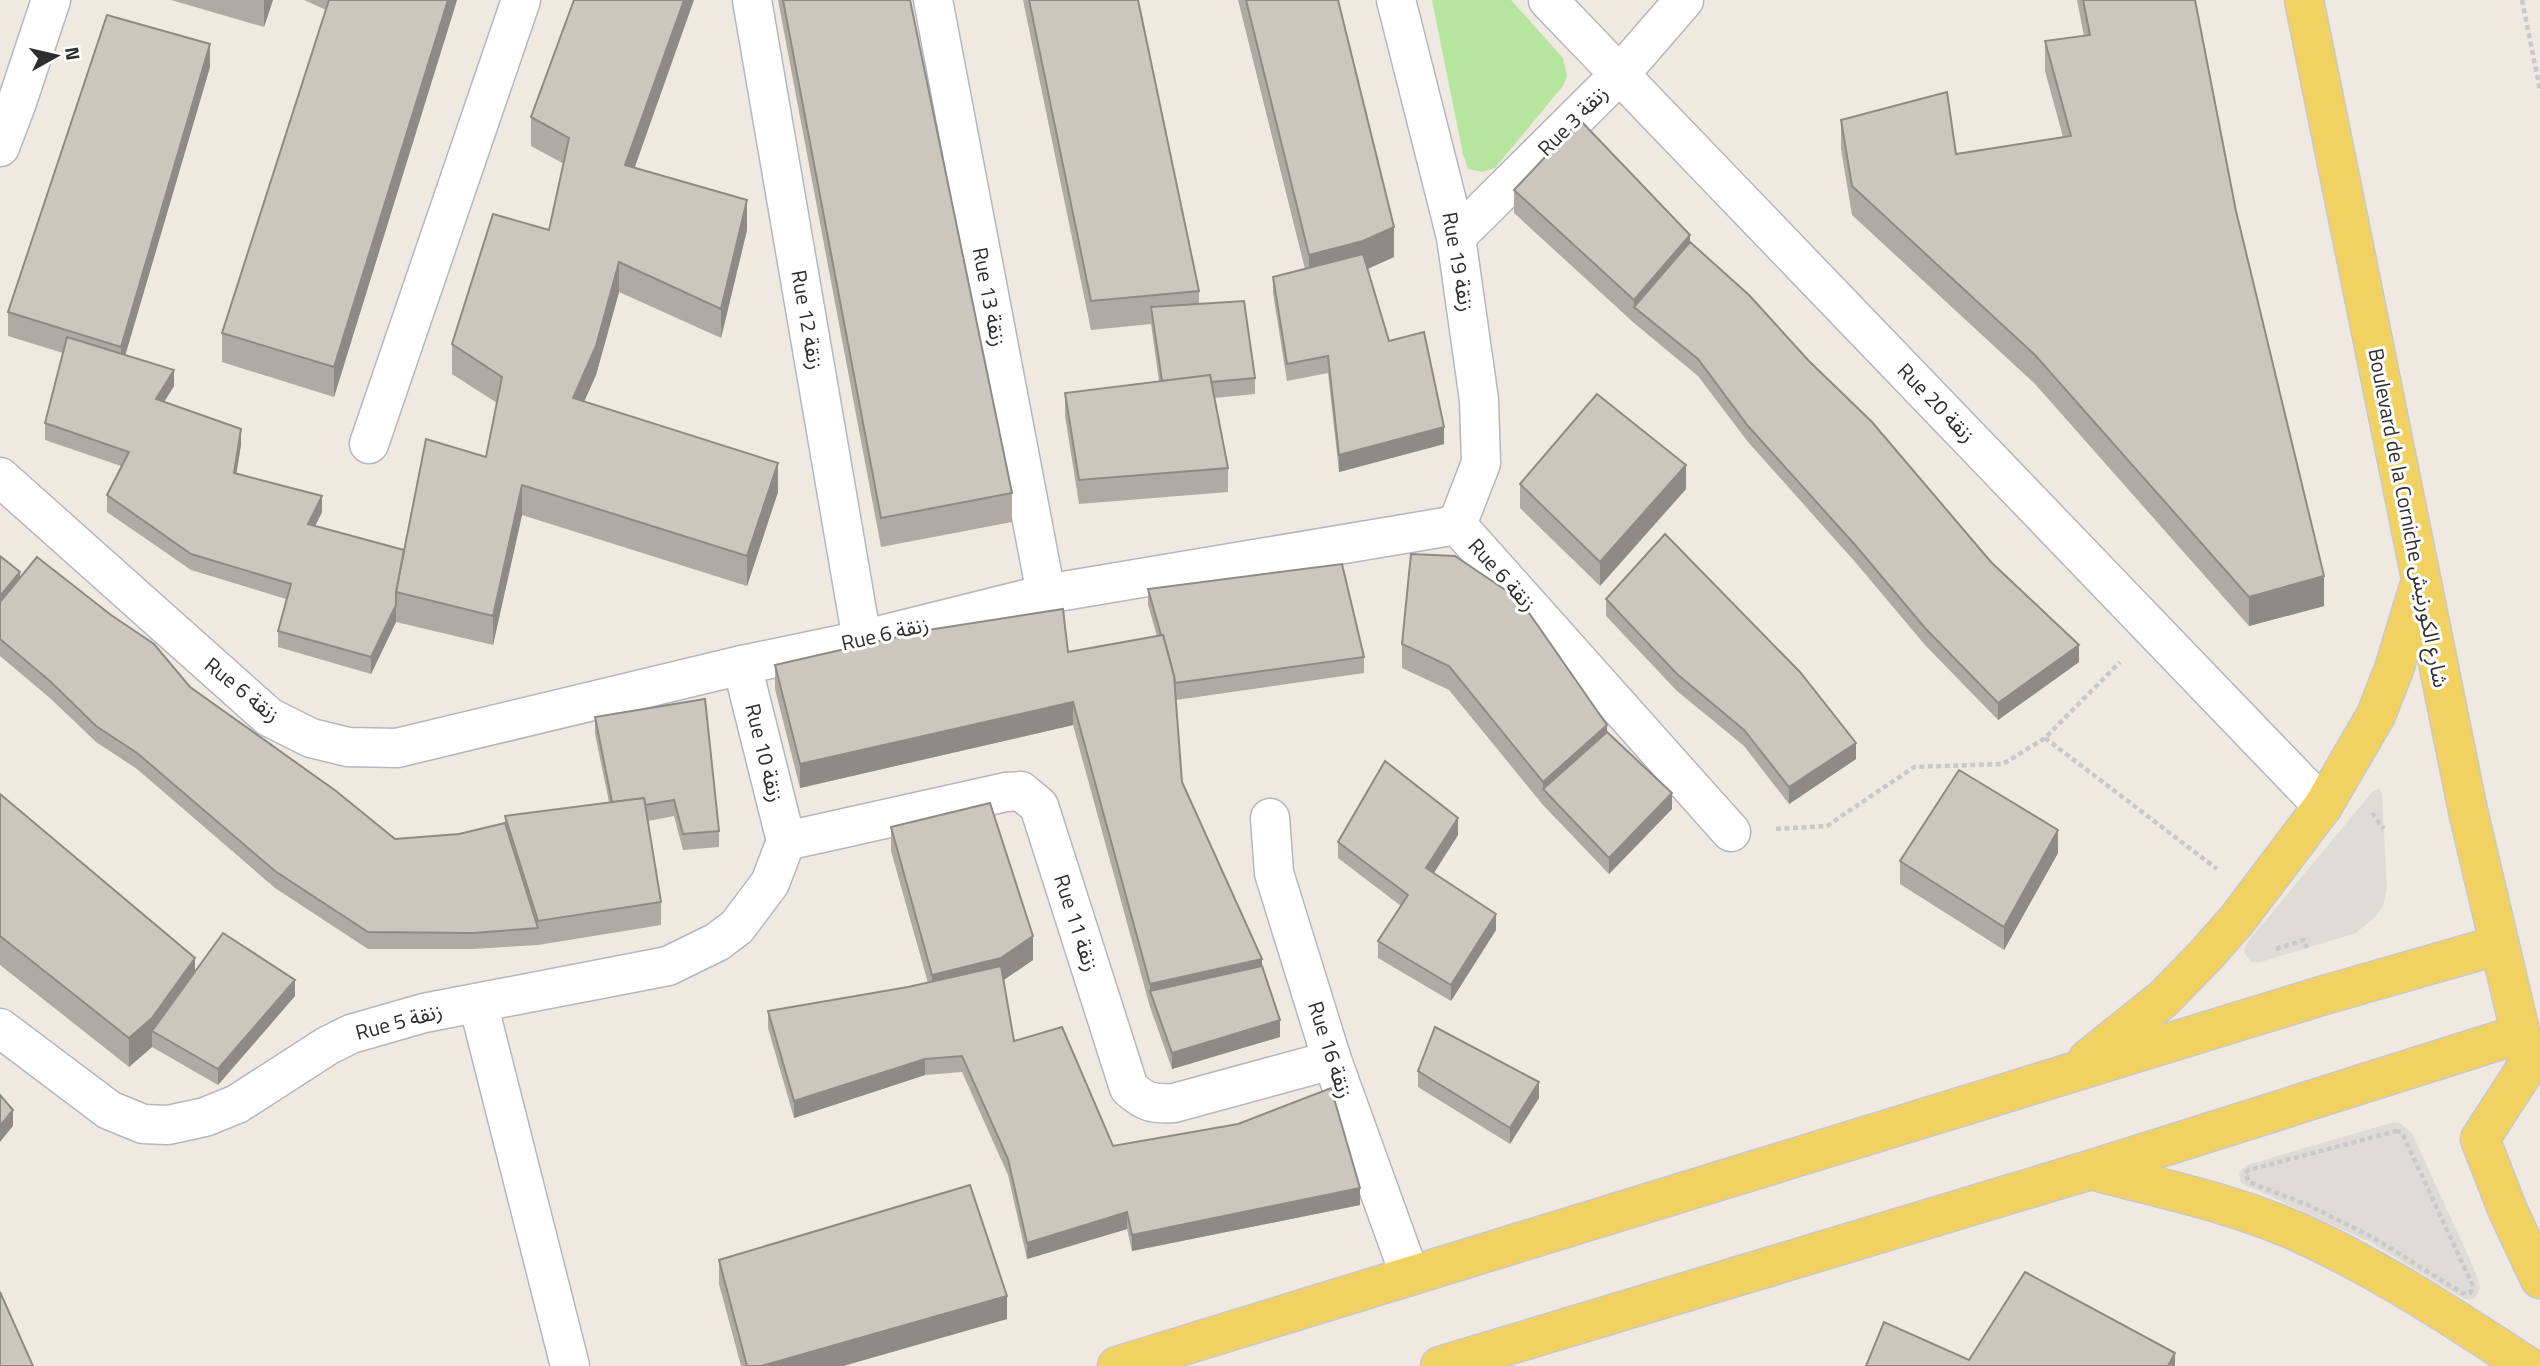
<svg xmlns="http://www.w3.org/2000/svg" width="2540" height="1366" viewBox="0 0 2540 1366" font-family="'Titillium Web','Noto Sans Arabic',sans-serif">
	<rect width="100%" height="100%" fill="#efe9e1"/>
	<polygon fill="#b6e59e" points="1432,0 1511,0 1563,58 1567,76 1563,86 1495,168 1482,172 1468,169 1463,154"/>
	<g fill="#dfdcd8">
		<polygon points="2379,788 2382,794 2387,888 2383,906 2376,916 2356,933 2261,962 2251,962 2244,952 2246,944 2373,791"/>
		<polygon points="2394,1122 2400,1123 2412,1133 2476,1273 2480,1288 2476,1297 2471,1300 2464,1299 2370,1242 2241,1183 2239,1172 2247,1165"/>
	</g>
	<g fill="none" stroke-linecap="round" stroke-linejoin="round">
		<defs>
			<g id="street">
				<polyline points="752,0 862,640"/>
				<polyline points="933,0 1046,594"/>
				<polyline points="1396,0 1456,237 1479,400 1481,463 1457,525"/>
				<polyline points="1548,0 2323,806"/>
				<polyline points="1456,237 1620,74 1684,0"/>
				<polyline points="369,444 521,0"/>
				<polyline points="0,477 269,717 311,738 348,747 397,748 742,665 862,640 1046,594 1457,525 1731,832"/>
				<polyline points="742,665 786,841"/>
				<polyline points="1270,818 1274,873 1332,1060 1410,1276"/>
				<path d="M786 841 1006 792 1021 791 1039 806 1129 1088C1146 1103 1152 1104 1174 1103L1332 1060"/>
				<polyline points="478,1003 570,1366"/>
				<polyline points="0,1028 109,1110 143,1124 168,1125 205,1117 237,1104 327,1046 351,1034 424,1013 668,966 717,942 737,927 770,883 786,841"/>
			</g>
			<polyline id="secondary" points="0,147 16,105 51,0"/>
			<g id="primary">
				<polyline points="2304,0 2468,811 2528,1065 2480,1139 2508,1211 2540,1279"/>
				<polyline points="2088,1059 2163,999 2205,956 2236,921 2323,806 2376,715 2394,669 2419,587"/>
				<path d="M2090 1170C2160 1188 2233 1203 2300 1233 2379 1269 2454 1318 2527 1366"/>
				<polyline points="1117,1366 2321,996 2499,945"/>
				<polyline points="1440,1366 2090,1170 2520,1034"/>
			</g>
		</defs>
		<use href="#street" stroke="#b4b7c1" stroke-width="41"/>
		<use href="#secondary" stroke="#b4b7c1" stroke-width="41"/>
		<use href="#primary" stroke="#c9c9c9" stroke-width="41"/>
		<g stroke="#c9c9c9" stroke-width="4.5" stroke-dasharray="5 3.5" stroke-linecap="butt">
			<polyline points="2522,0 2540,90"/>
			<polyline points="2045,738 2217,869"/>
			<polyline points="2372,813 2384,829"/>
			<polyline points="1776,829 1827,826 1914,767 2003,764 2045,738 2120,662"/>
			<polyline points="2276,949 2304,940 2307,948"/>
			<polygon points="2396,1131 2401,1132 2404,1137 2473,1286 2470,1293 2462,1293 2374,1238 2310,1206 2249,1182 2245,1173 2249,1170"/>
		</g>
		<use href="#street" stroke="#fff" stroke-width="38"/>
		<use href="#secondary" stroke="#fff" stroke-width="38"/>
		<use href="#primary" stroke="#f2d163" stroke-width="38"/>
	</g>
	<g fill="#afaba4">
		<polygon points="171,0 273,0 264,27"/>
		<polygon points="304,0 457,0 334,397 222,362 222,333 326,10"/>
		<polygon points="778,0 910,0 1012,493 1012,522 881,547"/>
		<polygon points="1023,0 1138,0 1199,291 1199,304 1255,378 1255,394 1214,398 1228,468 1228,492 1079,504 1065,416 1065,393 1159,381 1151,324 1091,330"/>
		<polygon points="1238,0 1338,0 1394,257 1367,269 1389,341 1444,444 1339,472 1328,373 1287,381 1273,293 1273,277 1305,269"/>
		<polygon points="2077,0 2195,0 2236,211 2324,606 2249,626 2035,384 1852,215 1841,149 1841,120 1956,154 2063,137 2045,71 2045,41 2084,36"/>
		<polygon points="210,67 125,355 174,386 164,402 241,445 236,473 322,512 315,526 404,550 486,457 497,403 452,374 452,344 549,230 564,164 531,146 531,117 634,168 747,230 721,338 619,292 596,375 584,401 778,492 747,586 522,515 493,645 396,622 371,674 278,647 278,631 286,599 191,570 107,512 107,495 121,466 45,440 45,423 63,353 8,336 8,312"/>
		<polygon points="1514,190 1690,242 1991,562 2079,662 1998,720 1925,645 1856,563 1748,442 1698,376 1634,323 1514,213"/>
		<polygon points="1520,484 1686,489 1600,586 1520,508"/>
		<polygon points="0,556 20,578 190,687 395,839 459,834 505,823 505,816 609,802 595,734 595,717 719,831 719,847 683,850 674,816 648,821 661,902 661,925 538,945 473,949 368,949 275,888 137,769 96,742 51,699 0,656"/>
		<polygon points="1148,589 1364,657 1364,673 1176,700 1182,782 1262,966 1280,1037 1172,1069 1150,1007 1073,725 800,788 775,689 775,665 1068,652 1157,636 1148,605"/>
		<polygon points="1606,599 1856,759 1789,804 1744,746 1677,691 1606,616"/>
		<polygon points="1402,644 1607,732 1672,809 1609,874 1543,805 1449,690 1402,668"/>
		<polygon points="0,794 195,971 295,996 218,1085 152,1047 129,1067 0,965"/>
		<polygon points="891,827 1033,960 1003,980 1014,1041 1113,1146 1360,1205 1132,1251 1127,1229 1027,1259 1008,1175 962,1072 925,1075 794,1118 768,1028 768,1011 908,987 928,983 891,851"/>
		<polygon points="1458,835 1434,873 1496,930 1451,1001 1378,958 1378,941 1401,906 1338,858 1338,842"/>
		<polygon points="2058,853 2004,950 1900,884 1900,861"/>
		<polygon points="1418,1071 1539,1098 1510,1144 1418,1087"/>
		<polygon points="719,1260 1007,1319 843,1366 741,1366 719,1284"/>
	</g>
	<g fill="#8e8b86">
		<polygon points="264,0 273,0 264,27"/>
		<polygon points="448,0 457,0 334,397 334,367"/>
		<polygon points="684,0 694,0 625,195 625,165"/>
		<polygon points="210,44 210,67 121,370 121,347"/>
		<polygon points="747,200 747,230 721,338 721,309"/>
		<polygon points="1394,227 1394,257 1363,271 1309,284 1309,255"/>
		<polygon points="1690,235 1690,259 1634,307 1634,300"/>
		<polygon points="619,262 619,292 596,375 573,427 573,398"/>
		<polygon points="174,370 174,386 156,415 156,399"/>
		<polygon points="1444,427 1444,444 1339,472 1339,455"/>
		<polygon points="241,429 241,445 234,489 234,473"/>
		<polygon points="778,463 778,492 747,586 747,556"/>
		<polygon points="1686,465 1686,489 1600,586 1600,562"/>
		<polygon points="522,485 522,515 493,645 493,616"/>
		<polygon points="322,496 322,512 308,540 308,524"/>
		<polygon points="20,572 20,595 0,619 0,596"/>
		<polygon points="2324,576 2324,606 2249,626 2249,597"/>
		<polygon points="396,605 396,622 371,674 371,657"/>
		<polygon points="2079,645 2079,662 1998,720 1998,703"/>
		<polygon points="1073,702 1073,725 800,788 800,764"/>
		<polygon points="1607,725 1607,748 1543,789 1543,805 1543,782"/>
		<polygon points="1856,743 1856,759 1789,804 1789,787"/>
		<polygon points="1672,793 1672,809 1609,874 1609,858"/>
		<polygon points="1458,818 1458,835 1426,885 1426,868"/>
		<polygon points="2058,830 2058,853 2004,950 2004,927"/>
		<polygon points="1496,914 1496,930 1451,1001 1451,985"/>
		<polygon points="1033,936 1033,960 1001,982 932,998 932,975"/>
		<polygon points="195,958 195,988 152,1031 152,1047 129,1067 129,1038"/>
		<polygon points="1262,959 1262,983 1150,991 1150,1007 1150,984"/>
		<polygon points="295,980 295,996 218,1085 218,1069"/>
		<polygon points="1280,1020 1280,1037 1172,1069 1172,1053"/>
		<polygon points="925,1059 925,1075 794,1118 794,1101"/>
		<polygon points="1539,1082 1539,1098 1510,1144 1510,1128"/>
		<polygon points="13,1110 13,1126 0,1142 0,1126"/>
		<polygon points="1360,1188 1360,1205 1132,1251 1132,1235"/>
		<polygon points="1127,1212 1127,1229 1027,1259 1027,1243"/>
		<polygon points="1007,1296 1007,1319 843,1366 761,1366"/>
		<polygon points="2175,1353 2175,1366 2168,1366"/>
	</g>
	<g fill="#cbc7bf" stroke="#8e8b86" stroke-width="2">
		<polygon points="329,0 448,0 334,367 222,333"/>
		<polygon points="574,0 684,0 625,165 747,200 721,309 619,262 596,346 573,398 778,463 747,556 522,485 493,616 396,592 426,439 486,457 502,377 452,344 493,214 549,230 569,138 531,117"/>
		<polygon points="783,0 910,0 1012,493 881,518"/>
		<polygon points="1029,0 1138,0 1199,291 1091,301"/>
		<polygon points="1246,0 1338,0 1394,227 1363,241 1309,255"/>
		<polygon points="2083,0 2195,0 2236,211 2324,576 2249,597 2035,355 1852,186 1841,120 1947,92 1956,154 2071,136 2045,41 2090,35"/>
		<polygon points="107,15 210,44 121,347 8,312"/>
		<polygon points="1580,120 1690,235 1634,300 1514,190"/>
		<polygon points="1690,242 1749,295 1809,361 1872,422 1991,562 2079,645 1998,703 1925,628 1856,546 1748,426 1698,359 1634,307"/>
		<polygon points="1363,254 1389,341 1424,332 1444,427 1339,455 1328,356 1287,364 1273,277"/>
		<polygon points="1244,301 1255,378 1211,382 1210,375 1162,381 1151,307"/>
		<polygon points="67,337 174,370 156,399 241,429 234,473 322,496 308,524 404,550 396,592 396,605 371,657 278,631 291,584 191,554 107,495 129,452 45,423"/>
		<polygon points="1210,375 1228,468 1079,480 1065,393"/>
		<polygon points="1597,394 1686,465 1600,562 1520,484"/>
		<polygon points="1665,534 1800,672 1856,743 1789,787 1744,730 1677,674 1606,599"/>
		<polygon points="1411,554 1455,556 1520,600 1607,725 1543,782 1449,666 1402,644"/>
		<polygon points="0,556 20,572 0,596"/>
		<polygon points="37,557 111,615 154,644 190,687 336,791 395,839 459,834 505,823 538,928 473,933 368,932 275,871 137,753 96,726 51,682 0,639 0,602"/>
		<polygon points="1342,564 1364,657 1175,683 1174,676 1163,635 1161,635 1148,589"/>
		<polygon points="1063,609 1068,652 1163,635 1174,676 1182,782 1262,959 1150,984 1073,702 800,764 775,665 928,630"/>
		<polygon points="705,699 719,831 683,834 674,800 645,805 644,798 612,802 595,717"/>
		<polygon points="1607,732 1672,793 1609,858 1543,789"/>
		<polygon points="1385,761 1458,818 1426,868 1496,914 1451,985 1378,941 1408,895 1338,842"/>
		<polygon points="1959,770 2058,830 2004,927 1900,861"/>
		<polygon points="0,794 195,958 152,1018 129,1038 0,936"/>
		<polygon points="644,798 661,902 538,921 505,816"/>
		<polygon points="990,803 1033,936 1001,958 932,975 891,827"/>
		<polygon points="223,933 295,980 218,1069 152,1031"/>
		<polygon points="1001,966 1014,1041 1062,1027 1113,1146 1238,1124 1331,1088 1360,1188 1132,1235 1127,1212 1027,1243 1008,1159 962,1056 925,1059 794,1101 768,1011 908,987"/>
		<polygon points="1262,966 1280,1020 1172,1053 1150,991"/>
		<polygon points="1435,1027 1539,1082 1510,1128 1418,1071"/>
		<polygon points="0,1095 13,1110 0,1126"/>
		<polygon points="970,1185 1007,1296 761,1366 747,1366 719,1260"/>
		<polygon points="2025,1272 2175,1353 2168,1366 1866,1366 1884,1322 1969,1360"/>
		<polygon points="0,1292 33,1366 0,1366"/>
	</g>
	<g text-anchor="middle" stroke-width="6" stroke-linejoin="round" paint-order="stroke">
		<g font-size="21" fill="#2e2e2e" stroke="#fff">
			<text transform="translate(1573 121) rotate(-45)" y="7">Rue 3 زنقة</text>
			<text transform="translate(1458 262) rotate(80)" y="7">Rue 19 زنقة</text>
			<text transform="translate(989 297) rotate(79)" y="7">Rue 13 زنقة</text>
			<text transform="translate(807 320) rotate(80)" y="7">Rue 12 زنقة</text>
			<text transform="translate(1936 403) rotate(46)" y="7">Rue 20 زنقة</text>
			<text transform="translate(2408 518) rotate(79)" y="7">Boulevard de la Corniche شارع الكورنيش</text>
			<text transform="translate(1502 575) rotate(48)" y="7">Rue 6 زنقة</text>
			<text transform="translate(885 634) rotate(-13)" y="7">Rue 6 زنقة</text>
			<text transform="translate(242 690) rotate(39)" y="7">Rue 6 زنقة</text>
			<text transform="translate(764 753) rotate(76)" y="7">Rue 10 زنقة</text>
			<text transform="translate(1076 923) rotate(72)" y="7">Rue 11 زنقة</text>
			<text transform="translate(399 1022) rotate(-15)" y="7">Rue 5 زنقة</text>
			<text transform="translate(1330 1050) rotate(72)" y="7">Rue 16 زنقة</text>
		</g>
	</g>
	<g transform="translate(56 56) rotate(82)" stroke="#ffffff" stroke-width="5" paint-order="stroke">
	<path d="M0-5L12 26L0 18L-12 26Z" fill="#2e2e2e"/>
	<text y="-10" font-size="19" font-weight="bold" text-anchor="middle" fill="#2e2e2e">N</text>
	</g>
</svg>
